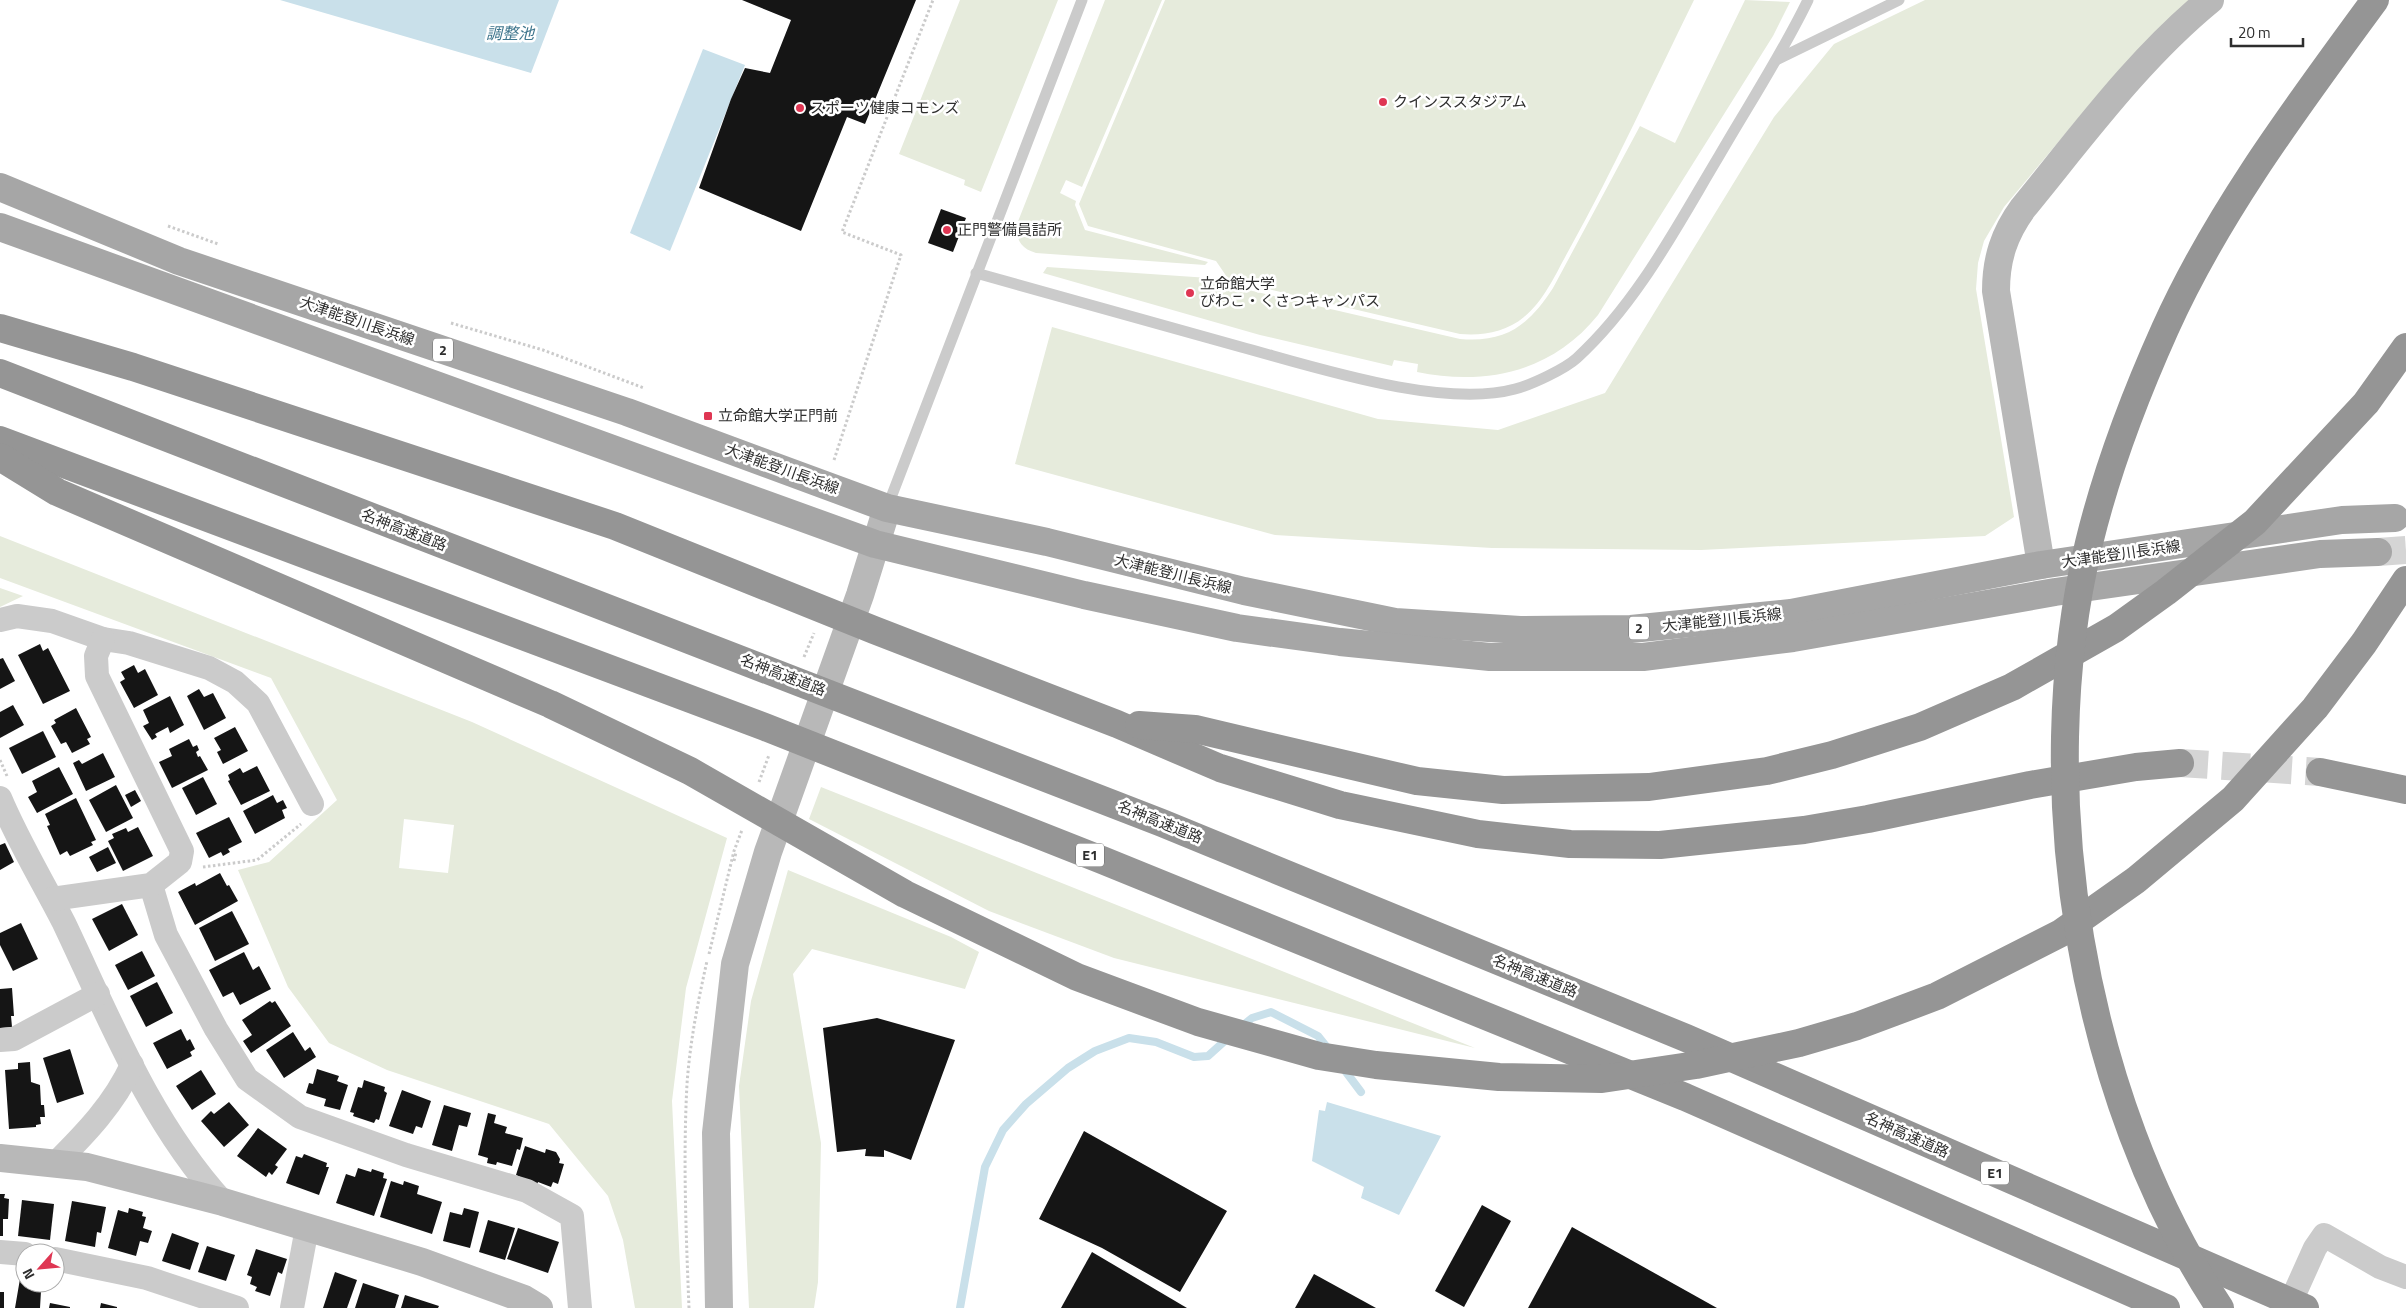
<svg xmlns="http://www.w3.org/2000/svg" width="2406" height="1308" viewBox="0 0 2406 1308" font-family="'Titillium Web','Noto Sans JP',sans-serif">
	<rect width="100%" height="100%" fill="#fff"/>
	<g fill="#e6ebdc" fill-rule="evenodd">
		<polygon points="960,0 1058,0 981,192 964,185 965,180 899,154"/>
		<path d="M1105 0H1162L1082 187 1066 180 1060 193 1076 201 1075 205 1085 230 1208 262 1205 265 1036 253C1021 249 1015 239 1017 224Z"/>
		<path d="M1165 0H1694C1653 83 1615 167 1570 248 1557 271 1545 300 1524 317 1506 332 1483 336 1460 334L1229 280 1216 261 1088 226 1079 204Z"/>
		<path d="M1745 0 1790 2 1773 36 1598 315C1552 372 1486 386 1417 372L1418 364 1394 360 1392 366 1260 335 1043 273 1047 267 1224 279 1227 285 1460 339C1506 343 1529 325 1553 288L1640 126 1675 143Z"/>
		<polygon points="1925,0 2190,0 2096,97 2004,207 1984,241 1978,263 1976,289 2014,517 1985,536 1701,550 1492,548 1275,535 1015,464 1052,327 1378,419 1498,430 1605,393 1774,117 1834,44"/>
		<path d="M0 536 472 722 727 838 686 988 672 1101 682 1308H635L623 1240 608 1196 549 1124 387 1070 329 1043 288 987 238 870 269 862 337 800 271 678 0 578ZM404 819 454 825 448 873 399 868Z"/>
		<polygon points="0,588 23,596 0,607"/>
		<polygon points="821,787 1475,1048 1114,958 989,911 809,819"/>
		<polygon points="788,870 951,937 979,952 965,989 812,949 793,974 821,1143 818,1282 814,1308 749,1308 739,1086 751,1001"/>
	</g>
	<g fill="#c9e0ea">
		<polygon points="280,0 559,0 531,73"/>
		<polygon points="703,49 745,65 670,251 630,233"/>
		<polygon points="1327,1102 1441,1136 1399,1215 1361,1198 1364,1187 1312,1161 1319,1110 1325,1111"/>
	</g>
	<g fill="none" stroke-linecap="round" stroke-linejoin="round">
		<g stroke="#c9e0ea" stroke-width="8">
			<polyline points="1241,1027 1252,1018 1271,1012 1318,1036 1330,1051"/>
			<polyline points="1343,1068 1361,1092"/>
			<polyline points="960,1308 985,1167 1003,1130 1026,1104 1068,1068 1095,1051 1129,1038 1156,1042 1194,1057 1208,1056 1228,1038"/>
		</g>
	</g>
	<g fill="#151515">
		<polygon points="742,0 916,0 865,124 847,117 801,231 699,188 731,99 745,68 770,73 791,20"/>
		<polygon points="941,209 966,218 953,252 928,243"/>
		<polygon points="40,644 43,651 48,648 70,691 43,704 18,655"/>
		<polygon points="3,658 15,681 0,689 0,659"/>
		<polygon points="134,665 138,673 145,669 158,695 134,708 120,682 125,679 121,672"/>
		<polygon points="199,689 204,697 213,693 226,718 204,730 187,696"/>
		<polygon points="170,696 184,725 170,733 168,727 155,734 157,737 152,740 143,726 149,723 143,710"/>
		<polygon points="13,705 24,725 0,738 0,712"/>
		<polygon points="76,708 91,737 87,739 90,744 72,753 66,742 61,744 51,726 56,723 54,720"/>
		<polygon points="235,727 248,751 223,764 217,752 221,750 214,738"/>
		<polygon points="43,731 56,757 22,774 9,748"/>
		<polygon points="189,739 193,747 197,745 199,750 196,752 198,757 200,756 208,770 172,788 159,762 172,756 169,749"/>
		<polygon points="103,753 115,777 86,791 73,763 79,760 82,764"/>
		<polygon points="257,766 270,791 241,805 228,781 230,780 228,775 240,768 243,773"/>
		<polygon points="59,767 73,794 37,813 28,797 37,792 32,781"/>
		<polygon points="203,777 217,804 196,815 182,788"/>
		<polygon points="116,785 133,818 106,832 89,800"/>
		<polygon points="135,790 141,801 131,807 125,795"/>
		<polygon points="273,795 277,803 283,800 287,808 282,810 285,818 255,834 243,811"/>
		<polygon points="76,798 96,840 91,842 93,845 70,856 67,851 60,855 47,826 50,825 45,814"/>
		<polygon points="229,817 242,842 228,849 230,852 223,856 221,852 209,858 196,833"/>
		<polygon points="138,827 153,856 123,871 108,841 114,838 112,834 126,828 128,832"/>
		<polygon points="5,843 14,862 0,870 0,845"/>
		<polygon points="108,847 116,863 97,872 89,857"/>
		<polygon points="220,873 227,886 229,885 238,901 195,925 178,892 195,883 196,886"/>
		<polygon points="122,904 138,935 109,951 92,919"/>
		<polygon points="232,911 249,944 215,961 199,928"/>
		<polygon points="21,923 38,959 13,971 0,945 0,933"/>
		<polygon points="142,951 155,976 128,990 115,965"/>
		<polygon points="244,952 253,970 259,966 271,989 240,1005 233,992 223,997 209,970"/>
		<polygon points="157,982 173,1013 146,1027 130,996"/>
		<polygon points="12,988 14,1016 11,1016 12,1027 0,1028 0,989"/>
		<polygon points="270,1001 272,1003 275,1001 291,1026 251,1053 243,1041 252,1035 242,1020"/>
		<polygon points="877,1018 955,1040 911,1160 884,1150 884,1157 865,1156 866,1149 837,1152 823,1028"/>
		<polygon points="181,1029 187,1041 190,1039 195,1049 190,1052 192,1056 167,1069 153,1043"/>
		<polygon points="293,1032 305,1051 310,1047 316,1057 284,1078 266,1050"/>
		<polygon points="70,1049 84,1094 57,1103 43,1058"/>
		<polygon points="30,1062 31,1082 40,1085 41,1105 44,1105 45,1117 40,1117 41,1124 36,1125 36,1127 9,1129 5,1070 18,1069 18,1063"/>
		<polygon points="317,1069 339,1076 337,1081 348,1085 340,1110 324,1106 326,1099 306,1093 309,1083 313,1084"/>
		<polygon points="201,1070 216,1094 192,1110 176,1086"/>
		<polygon points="364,1080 385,1087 384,1091 387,1093 379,1120 376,1119 374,1123 353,1116 354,1113 350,1112 358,1087 362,1088"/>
		<polygon points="402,1090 431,1101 422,1128 416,1126 413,1134 389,1126"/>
		<polygon points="229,1102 249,1125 224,1147 201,1121 211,1111 214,1114"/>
		<polygon points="444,1105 471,1113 467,1127 459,1125 452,1151 432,1145"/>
		<polygon points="488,1113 496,1115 494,1123 507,1127 505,1133 523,1138 520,1150 517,1149 512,1166 497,1162 496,1165 487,1163 488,1158 478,1155"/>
		<polygon points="258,1128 287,1149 275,1165 278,1167 272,1175 269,1172 266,1177 237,1156"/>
		<polygon points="1084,1131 1227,1211 1180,1292 1102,1248 1039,1219"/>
		<polygon points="525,1146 545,1153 546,1149 556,1152 560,1159 559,1163 564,1164 558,1184 553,1182 551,1187 538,1182 537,1185 516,1175"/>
		<polygon points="304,1154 327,1163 326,1167 329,1167 319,1195 286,1183 296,1156 302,1158"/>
		<polygon points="358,1168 371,1172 372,1169 384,1173 383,1178 387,1179 374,1216 336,1203 346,1174 355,1177"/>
		<polygon points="391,1181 403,1185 404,1181 419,1186 417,1194 442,1202 432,1234 380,1217"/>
		<polygon points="0,1194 5,1194 4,1198 9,1199 8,1219 3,1219 3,1236 0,1236"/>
		<polygon points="22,1200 54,1204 50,1240 18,1236"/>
		<polygon points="72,1201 106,1207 101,1233 97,1232 95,1247 65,1241"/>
		<polygon points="1482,1205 1511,1221 1464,1307 1435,1291"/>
		<polygon points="129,1208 143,1212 142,1216 146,1217 143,1228 152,1231 148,1243 140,1241 136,1256 108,1248 118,1210 128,1213"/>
		<polygon points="464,1208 479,1212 470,1248 443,1241 450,1212 462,1215"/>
		<polygon points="488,1220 515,1228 505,1260 479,1252"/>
		<polygon points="1572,1227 1717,1308 1528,1308"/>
		<polygon points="518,1228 559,1242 548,1273 507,1259"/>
		<polygon points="172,1233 199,1243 190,1270 162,1261"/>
		<polygon points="207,1246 235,1255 226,1281 198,1272"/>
		<polygon points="256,1249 287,1259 282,1274 278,1272 270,1296 255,1291 257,1287 250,1284 252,1277 247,1275"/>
		<polygon points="1092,1252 1187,1308 1061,1308"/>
		<polygon points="335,1272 357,1280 347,1308 323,1308"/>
		<polygon points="21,1273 25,1274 25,1283 39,1283 39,1290 41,1291 40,1308 15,1308"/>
		<polygon points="1314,1274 1376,1308 1295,1308"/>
		<polygon points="363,1283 399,1295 395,1308 355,1308"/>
		<rect x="0" y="1292" width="4" height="16"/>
		<polygon points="405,1295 439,1306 438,1308 401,1308"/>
		<polygon points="50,1303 70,1307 70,1308 49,1308"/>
		<polygon points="101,1303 117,1307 117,1308 100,1308"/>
	</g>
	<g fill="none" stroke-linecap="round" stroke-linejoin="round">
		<polyline stroke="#d5d5d5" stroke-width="28" stroke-dasharray="28 14" stroke-linecap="butt" points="2378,552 2406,550"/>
		<polyline stroke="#d5d5d5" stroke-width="28" stroke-dasharray="28 14" stroke-linecap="butt" points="2180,763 2320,772"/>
		<g stroke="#cbcbcb" stroke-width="3" stroke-dasharray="2.5 2.5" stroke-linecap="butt">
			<polyline points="168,226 218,244"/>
			<polyline points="451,323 543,350 644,388"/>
			<polyline points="834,460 901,255 842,232 933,0"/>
			<polyline points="804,657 814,633"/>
			<polyline points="0,760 7,776"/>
			<polyline points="759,782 769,755"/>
			<polyline points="734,861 736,852"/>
			<polyline points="203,867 257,860 301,824"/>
			<polyline points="709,954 734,851 742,830"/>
			<path d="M689 1308C686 1233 683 1159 687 1084 690 1042 698 1001 707 961"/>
		</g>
		<g stroke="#cbcbcb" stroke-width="11">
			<polyline points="1778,59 1899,0"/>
			<path d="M976 273C1065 297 1153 323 1241 347 1315 367 1442 409 1515 389 1531 385 1565 369 1577 358 1638 302 1677 226 1719 156 1749 104 1782 54 1808 0"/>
			<polyline points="887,508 1082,0"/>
		</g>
		<g stroke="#cbcbcb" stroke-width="24">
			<polyline points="0,620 17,616 52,621 103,639 129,643 209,668 235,682 258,703 312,804"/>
			<path d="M0 798C18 841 43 882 64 923 110 1020 150 1122 223 1202"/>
			<polyline points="151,885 166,935 216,1029 247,1079 300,1117 406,1155 527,1191 572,1216 580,1308"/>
			<polyline points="52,899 151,885 180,862 182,851 97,676 96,656 103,639"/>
			<polyline points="0,1040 14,1039 98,994"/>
			<path d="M56 1163C86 1133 114 1104 132 1065"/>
			<polyline points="0,1252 25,1254"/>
			<polyline points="55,1259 147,1278 237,1308"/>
			<polyline points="292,1308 307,1228"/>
			<polyline points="2288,1308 2315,1248 2324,1235 2380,1267 2406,1277"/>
		</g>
		<g stroke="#b8b8b8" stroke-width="28">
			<path d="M2041 565 1996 291C1996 259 2004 234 2023 208 2082 136 2138 59 2210 0"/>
			<polyline points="0,1158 87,1167 223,1202 422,1262 524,1299 539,1308"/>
			<polyline points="719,1308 716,1133 735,964 768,852 860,595 887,508"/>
		</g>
		<g stroke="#a6a6a6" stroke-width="28">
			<polyline points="0,187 179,261 627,412 887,508 1047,542 1244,591 1395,622 1520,630 1631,629 1791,613 2041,565 2342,520 2395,518"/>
			<polyline points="0,227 875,544 1084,595 1237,628 1340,642 1490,657 1643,657 1793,638 2055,592 2320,554 2378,552"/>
		</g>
		<g stroke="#959595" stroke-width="28">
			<polyline points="0,328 133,367 615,526 874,630 1117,724 1220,768 1340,805 1478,834 1570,844 1660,845 1804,830 1868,819 2030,785 2136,767 2180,763"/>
			<polyline points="0,373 1162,823 1686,1038 2305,1308"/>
			<polyline points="0,440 765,727 1102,860 1685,1097 2166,1308"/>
			<polyline points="0,457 57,492 550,704 690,771 905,894 1077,977 1198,1022 1319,1056 1376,1065 1499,1077 1602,1079 1696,1065 1799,1043 1857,1026 1937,996 2061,933 2136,880 2233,799 2315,708 2364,643 2406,580"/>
			<polyline points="1139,725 1195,729 1417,781 1503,790 1649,787 1767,771 1832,755 1920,727 2012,687 2116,628 2166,592 2255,522 2366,403 2406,347"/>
			<polyline points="2320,772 2406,790"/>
			<path d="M2220 1308C2081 1099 2030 787 2089 543 2107 469 2134 398 2165 329 2218 211 2299 104 2375 0"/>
		</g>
	</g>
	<g fill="#df3653" stroke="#fff" stroke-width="2">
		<circle cx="1383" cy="102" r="5"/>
		<circle cx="800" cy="108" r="5"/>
		<circle cx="947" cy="230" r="5"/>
		<circle cx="1190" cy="293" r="5"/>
		<rect x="703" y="411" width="10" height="10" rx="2.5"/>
	</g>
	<g text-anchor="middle" stroke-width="5" stroke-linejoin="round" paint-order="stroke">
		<g fill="#fff" stroke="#6d6d6d" stroke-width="1">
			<rect x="433" y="338.5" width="20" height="23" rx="4"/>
			<rect x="1629" y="616.5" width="20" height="23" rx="4"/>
			<rect x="1076" y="843.5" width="28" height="23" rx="4"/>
			<rect x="1981" y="1161.5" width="28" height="23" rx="4"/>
		</g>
		<g font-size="14" font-weight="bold" fill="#2e2e2e">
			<text x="443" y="355">2</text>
			<text x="1639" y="633">2</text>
			<text x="1090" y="860">E1</text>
			<text x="1995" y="1178">E1</text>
		</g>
		<g font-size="15" fill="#2e2e2e" stroke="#fff" text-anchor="start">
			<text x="1393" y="107">クインススタジアム</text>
			<text x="810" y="113">スポーツ健康コモンズ</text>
			<text x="957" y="235">正門警備員詰所</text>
			<text x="1200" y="289">立命館大学<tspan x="1200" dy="17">びわこ・くさつキャンパス</tspan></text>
			<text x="718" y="421">立命館大学正門前</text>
		</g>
		<g font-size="15" fill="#2e2e2e" stroke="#fff">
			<text transform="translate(357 321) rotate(19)" y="5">大津能登川長浜線</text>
			<text transform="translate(782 469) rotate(20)" y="5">大津能登川長浜線</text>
			<text transform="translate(404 530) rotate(21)" y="5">名神高速道路</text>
			<text transform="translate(2121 554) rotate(-8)" y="5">大津能登川長浜線</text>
			<text transform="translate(1173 574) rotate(14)" y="5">大津能登川長浜線</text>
			<text transform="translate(1722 620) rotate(-6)" y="5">大津能登川長浜線</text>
			<text transform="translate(783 675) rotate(21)" y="5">名神高速道路</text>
			<text transform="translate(1160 822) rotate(22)" y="5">名神高速道路</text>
			<text transform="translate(1535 976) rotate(22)" y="5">名神高速道路</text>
			<text transform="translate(1907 1135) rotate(24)" y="5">名神高速道路</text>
		</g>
		<g font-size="16" font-style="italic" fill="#3f768d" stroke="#fff">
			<text x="510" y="39">調整池</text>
		</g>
	</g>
	<g transform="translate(40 1268) rotate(243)"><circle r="24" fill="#ffffff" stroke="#ababab"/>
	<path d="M0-4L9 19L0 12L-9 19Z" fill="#df3653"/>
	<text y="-8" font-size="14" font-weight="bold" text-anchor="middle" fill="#2e2e2e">N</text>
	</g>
	<path d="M2231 38v8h72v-8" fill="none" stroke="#2e2e2e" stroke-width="2.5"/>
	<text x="2238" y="38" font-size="15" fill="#2e2e2e" stroke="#ffffff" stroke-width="4" paint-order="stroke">20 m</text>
</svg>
